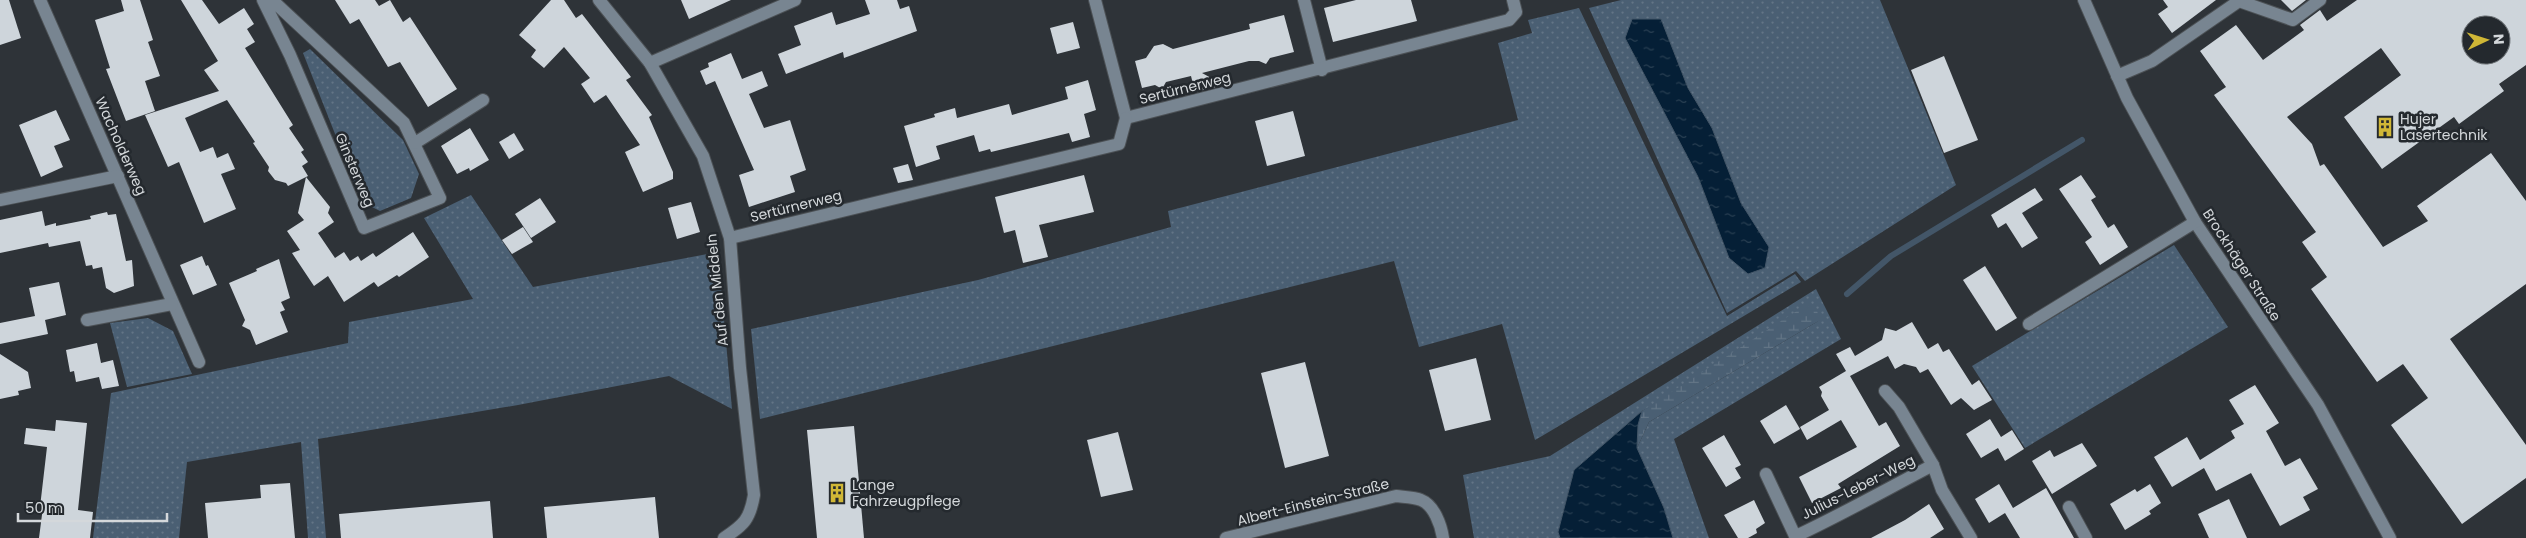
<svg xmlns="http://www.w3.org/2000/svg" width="2526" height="538" viewBox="0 0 2526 538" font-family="Poppins,sans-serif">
	<defs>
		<pattern id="green-dots" width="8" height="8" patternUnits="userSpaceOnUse" patternTransform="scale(1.25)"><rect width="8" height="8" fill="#4a5f73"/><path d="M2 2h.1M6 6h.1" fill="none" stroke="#637586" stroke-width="1.8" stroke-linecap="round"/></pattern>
		<pattern id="wetland-marsh" width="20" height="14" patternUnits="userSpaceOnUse" patternTransform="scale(1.25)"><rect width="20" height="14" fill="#4a5f73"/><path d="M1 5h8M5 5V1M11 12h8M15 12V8" fill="none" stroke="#637586"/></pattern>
		<pattern id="water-ripples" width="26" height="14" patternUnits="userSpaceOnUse" patternTransform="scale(1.25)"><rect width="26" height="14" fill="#051f36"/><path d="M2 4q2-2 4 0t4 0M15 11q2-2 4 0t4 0" fill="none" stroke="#293f52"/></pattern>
	</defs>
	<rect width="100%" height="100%" fill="#2e3338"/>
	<g fill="url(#green-dots)" fill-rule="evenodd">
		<path d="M1621 0H1880L1956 185 1805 281 1796 271 1727 313 1589 8ZM1661 20 1688 88 1712 128 1741 203 1729 258 1698 177Z"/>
		<polygon points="1579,8 1727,316 1795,274 1801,282 1542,436 1535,440 1502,324 1419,347 1394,261 760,419 751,329 978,280 1171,227 1168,211 1518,120 1498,43 1532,33 1528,20"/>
		<polygon points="310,49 403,140 419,174 411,198 380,211 362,202 303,53"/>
		<polygon points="471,195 533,287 718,252 732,409 669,376 518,405 318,439 326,538 308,538 301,442 187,462 179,538 93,538 111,393 348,343 349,322 473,299 424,218"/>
		<polygon points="2174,245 2228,327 2025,448 1972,366"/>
		<polygon points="1816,289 1841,339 1674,439 1709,538 1673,538 1664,508 1637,448 1649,422 1820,320 1642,411 1574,470 1558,532 1560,538 1474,538 1463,475 1550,456"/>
		<polygon points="148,318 173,331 192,374 127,387 110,323"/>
	</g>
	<polygon fill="url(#wetland-marsh)" points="1806,305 1817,311 1820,320 1649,422 1637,448 1638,425 1642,411"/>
	<g fill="url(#water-ripples)" stroke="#435668">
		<polygon points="1632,19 1661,19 1688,88 1712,128 1741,203 1769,247 1765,268 1748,274 1729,258 1698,177 1625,38"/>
		<polygon points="1642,411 1638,425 1637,448 1664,508 1673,538 1560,538 1558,532 1574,470"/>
	</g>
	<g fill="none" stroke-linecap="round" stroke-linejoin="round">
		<polyline stroke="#435668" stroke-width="6" points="1847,294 1891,256 2082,140"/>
	</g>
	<g fill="#ced5db" fill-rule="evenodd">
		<polygon points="0,0 9,0 21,38 0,45"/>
		<polygon points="121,0 140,0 153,40 148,42 160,76 145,81 155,111 126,121 106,69 110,68 95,20 124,11"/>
		<polygon points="181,0 202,0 219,24 244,8 254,24 247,29 255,42 245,48 293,125 289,128 304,150 301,152 308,162 302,166 308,176 306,177 330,207 328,213 334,222 318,233 335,258 344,252 350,261 358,256 361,261 373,253 376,257 413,232 429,257 399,277 397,275 378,287 374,282 344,302 328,276 314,286 292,253 300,250 287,231 304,220 298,213 306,177 288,186 286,183 275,180 268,171 269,167 253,143 255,142 227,100 185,118 200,152 213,147 217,158 228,153 235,169 221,174 236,209 204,223 179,162 168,167 145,115 219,91 204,70 218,61"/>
		<polygon points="335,0 375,0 379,6 390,0 403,22 410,17 457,89 428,107 400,62 388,67 359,19 350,24"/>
		<polygon points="551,0 564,0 576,18 582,14 631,77 626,80 652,115 649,117 673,172 673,179 643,192 625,152 640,145 606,95 594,103 581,84 590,78 564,47 544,68 531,57 536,50 519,35"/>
		<polygon points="681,0 731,0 689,19"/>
		<polygon points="865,0 897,0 900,9 909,6 917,31 844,58 843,52 786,74 778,54 801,45 794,26 832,12 836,25 870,14"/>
		<polygon points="1356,0 1411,0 1417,21 1333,42 1324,8"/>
		<polygon points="2163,0 2216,0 2172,33 2158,14 2168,7"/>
		<polygon points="2281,0 2306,0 2292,11"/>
		<path d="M2357 0H2526V65L2499 84 2504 91 2459 124 2454 117 2382 169 2344 117 2401 75 2381 48 2287 117 2312 144 2320 166 2324 164 2383 247 2428 221 2417 206 2491 153 2526 201V284L2450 339 2526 445V478L2462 524 2391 425 2428 398 2403 364 2377 382 2311 289 2327 277 2302 242 2316 232 2214 95 2226 87 2200 51 2236 25 2263 60 2304 30 2300 25 2320 10 2327 21ZM2471 25H2501V55H2471Z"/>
		<polygon points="1284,15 1294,52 1270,58 1266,64 1259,61 1249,61 1202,73 1224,85 1195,92 1191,76 1166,82 1162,89 1155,85 1142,88 1135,61 1146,58 1154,46 1163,44 1173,49 1250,29 1249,24"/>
		<polygon points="1073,22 1080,48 1057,54 1050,28"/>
		<polygon points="731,53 742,79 762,71 768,86 749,94 764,128 790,120 806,170 790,176 795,192 749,207 739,175 754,170 715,81 706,85 700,71 709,67 708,63"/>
		<polygon points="1944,56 1978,140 1944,153 1911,70"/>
		<polygon points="1088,80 1096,110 1084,114 1090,137 1072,142 1069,133 991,152 990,149 979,152 974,135 936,146 940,159 916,167 904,126 935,117 934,114 955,108 957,118 1009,104 1012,115 1068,99 1065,87"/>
		<polygon points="56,110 70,140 54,146 63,167 41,177 19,125"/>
		<polygon points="1293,111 1305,156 1267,166 1255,121"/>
		<polygon points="470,128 489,160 470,171 469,168 457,174 441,146"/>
		<polygon points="514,133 524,150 509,159 499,142"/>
		<polygon points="908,164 913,180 898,183 893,168"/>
		<polygon points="1084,175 1094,212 1039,225 1048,257 1023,263 1015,230 1004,233 995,197"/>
		<polygon points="2081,175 2096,197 2091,200 2108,228 2114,224 2128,247 2100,265 2085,242 2092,237 2059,189"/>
		<polygon points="2035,188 2043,200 2022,213 2038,238 2022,248 2006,223 1998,228 1991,215"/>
		<polygon points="540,198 556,222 531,238 515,214"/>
		<polygon points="691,202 700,232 677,239 668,208"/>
		<polygon points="42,211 45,226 56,223 56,226 91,219 90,216 107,212 108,215 116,214 126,261 132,260 134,286 114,293 106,288 102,267 93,269 92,265 86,266 80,241 49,247 48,243 0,253 0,220"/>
		<polygon points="523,227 533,242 512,254 502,240"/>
		<polygon points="202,256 206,266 208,265 217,285 193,295 180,265"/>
		<polygon points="279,259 290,298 281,302 285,310 280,312 288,332 256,345 250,330 242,326 245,320 229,283 257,271 256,269"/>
		<polygon points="1985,266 2017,318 1996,331 1963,280"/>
		<polygon points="59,282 66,315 45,320 48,334 0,344 0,323 35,316 29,288"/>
		<polygon points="1912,322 1928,349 1938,343 1943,352 1949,349 1972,385 1979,380 1992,400 1974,410 1961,398 1951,405 1928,369 1920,373 1916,367 1904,364 1895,369 1888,356 1850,376 1879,426 1886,422 1900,446 1838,484 1841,488 1812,503 1799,477 1857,447 1841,420 1807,440 1800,427 1829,410 1821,396 1822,392 1819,387 1846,371 1836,354 1850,347 1855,356 1882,340 1885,328 1896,331"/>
		<polygon points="97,343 101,363 113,360 119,386 102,389 99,377 76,382 74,371 70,372 66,350"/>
		<polygon points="0,354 28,372 31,388 18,391 19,395 0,399"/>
		<polygon points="1476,358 1491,420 1445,431 1429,370"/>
		<polygon points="1305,362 1329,456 1285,468 1261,373"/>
		<polygon points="2255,385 2279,423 2266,431 2285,466 2300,458 2318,489 2303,497 2310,510 2280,526 2251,473 2216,491 2204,468 2172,487 2154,457 2187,437 2200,460 2235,438 2231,431 2244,424 2229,400"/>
		<polygon points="1786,405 1800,429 1774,444 1760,421"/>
		<polygon points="1990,419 2001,437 2012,430 2024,449 2005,461 1998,448 1981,458 1966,434"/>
		<polygon points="56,420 87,423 78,510 93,512 90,538 39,538 43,507 40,507 47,447 24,444 26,428 55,431"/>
		<polygon points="854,426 864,538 817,538 807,430"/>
		<polygon points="1118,432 1133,490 1101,497 1087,440"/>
		<polygon points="1724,435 1741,465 1735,468 1741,478 1726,487 1702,448"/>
		<polygon points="2082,443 2097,466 2052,494 2032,461 2050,450 2054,457"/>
		<polygon points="290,483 295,538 208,538 205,503 261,498 260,485"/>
		<polygon points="1999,484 2013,508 2046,488 2074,538 2020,538 2005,513 1989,523 1975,499"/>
		<polygon points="2150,484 2161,503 2149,511 2151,514 2125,530 2110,504 2135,489 2137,492"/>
		<polygon points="655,497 659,538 547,538 544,507"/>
		<polygon points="2229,499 2247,538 2209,538 2198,514"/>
		<polygon points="1754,500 1765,523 1756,529 1757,533 1748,538 1738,538 1724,515"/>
		<polygon points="490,501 493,538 341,538 339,514"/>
		<polygon points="1929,504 1944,529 1930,538 1871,538 1905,520"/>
	</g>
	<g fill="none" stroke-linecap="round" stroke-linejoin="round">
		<defs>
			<g id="minor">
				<polyline points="40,0 199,362"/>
				<polyline points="263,0 290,55 364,228 440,198 404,123 272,0"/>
				<path d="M599 0 650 63 703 156 730 238 740 368 754 495C750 519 744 525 724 538"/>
				<polyline points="1095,0 1126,118"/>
				<polyline points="1304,0 1322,70"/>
				<polyline points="2084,0 2127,98 2195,222 2318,405 2390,538"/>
				<polyline points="650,63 795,0"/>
				<polyline points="2117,76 2152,61 2239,1 2293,20 2320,0"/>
				<polyline points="1126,118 1509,20 1516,12 1513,0"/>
				<polyline points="415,143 483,100"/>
				<polyline points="0,200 118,176"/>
				<polyline points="730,238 1119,144 1126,118"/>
				<polyline points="87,320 172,304"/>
				<polyline points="2029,324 2195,222"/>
				<polyline points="1885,391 1899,407 1933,465 1942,490 1971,538"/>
				<polyline points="1766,474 1796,538"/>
				<polyline points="2069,507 2086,538"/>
				<path d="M1796 536C1843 514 1887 489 1933 465"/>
				<path d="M1226 538 1396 496C1403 497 1414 497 1421 500 1434 505 1441 525 1443 538"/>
			</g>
		</defs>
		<use href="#minor" stroke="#4c5155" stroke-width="14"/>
		<use href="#minor" stroke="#788591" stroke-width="12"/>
	</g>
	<defs>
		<symbol id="building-bare" viewBox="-9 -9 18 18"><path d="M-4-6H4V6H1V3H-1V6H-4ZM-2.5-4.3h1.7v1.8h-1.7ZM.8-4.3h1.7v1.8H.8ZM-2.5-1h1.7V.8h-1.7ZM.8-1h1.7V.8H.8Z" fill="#d0b736" stroke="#24292e" stroke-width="2.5" paint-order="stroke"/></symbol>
	</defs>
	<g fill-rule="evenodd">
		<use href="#building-bare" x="2371" y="113" width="28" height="28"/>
		<use href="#building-bare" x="823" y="479" width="28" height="28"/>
	</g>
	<g text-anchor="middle" stroke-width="5" stroke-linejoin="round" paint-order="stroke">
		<g font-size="14" fill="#d4d8db" stroke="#24292e">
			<text transform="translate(1185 88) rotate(-14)" y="5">Sertürnerweg</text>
			<text transform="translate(121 146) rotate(66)" y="5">Wacholderweg</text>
			<text transform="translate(355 170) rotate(67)" y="5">Ginsterweg</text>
			<text transform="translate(796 206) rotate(-14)" y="5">Sertürnerweg</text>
			<text transform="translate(2242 265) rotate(57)" y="5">Brockhäger Straße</text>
			<text transform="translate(717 290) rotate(-96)" y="5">Auf den Middeln</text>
			<text transform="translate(1858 487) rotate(-27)" y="5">Julius-Leber-Weg</text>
			<text transform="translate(1313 502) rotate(-14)" y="5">Albert-Einstein-Straße</text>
		</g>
		<g font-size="14" fill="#d4d8db" stroke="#24292e" text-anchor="start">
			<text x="2400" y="124">Hujer<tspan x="2400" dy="16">Lasertechnik</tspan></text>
			<text x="852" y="490">Lange<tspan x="852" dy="16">Fahrzeugpflege</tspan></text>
		</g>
	</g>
	<g transform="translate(2486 40) rotate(86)"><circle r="24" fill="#24292e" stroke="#6a6f73"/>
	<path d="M0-4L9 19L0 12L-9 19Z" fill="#d0b736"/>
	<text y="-8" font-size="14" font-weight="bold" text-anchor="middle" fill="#d4d8db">N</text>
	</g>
	<path d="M18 513v8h149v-8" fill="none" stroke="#d4d8db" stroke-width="2.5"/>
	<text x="25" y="513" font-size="15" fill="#d4d8db" stroke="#24292e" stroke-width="4" paint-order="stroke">50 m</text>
</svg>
